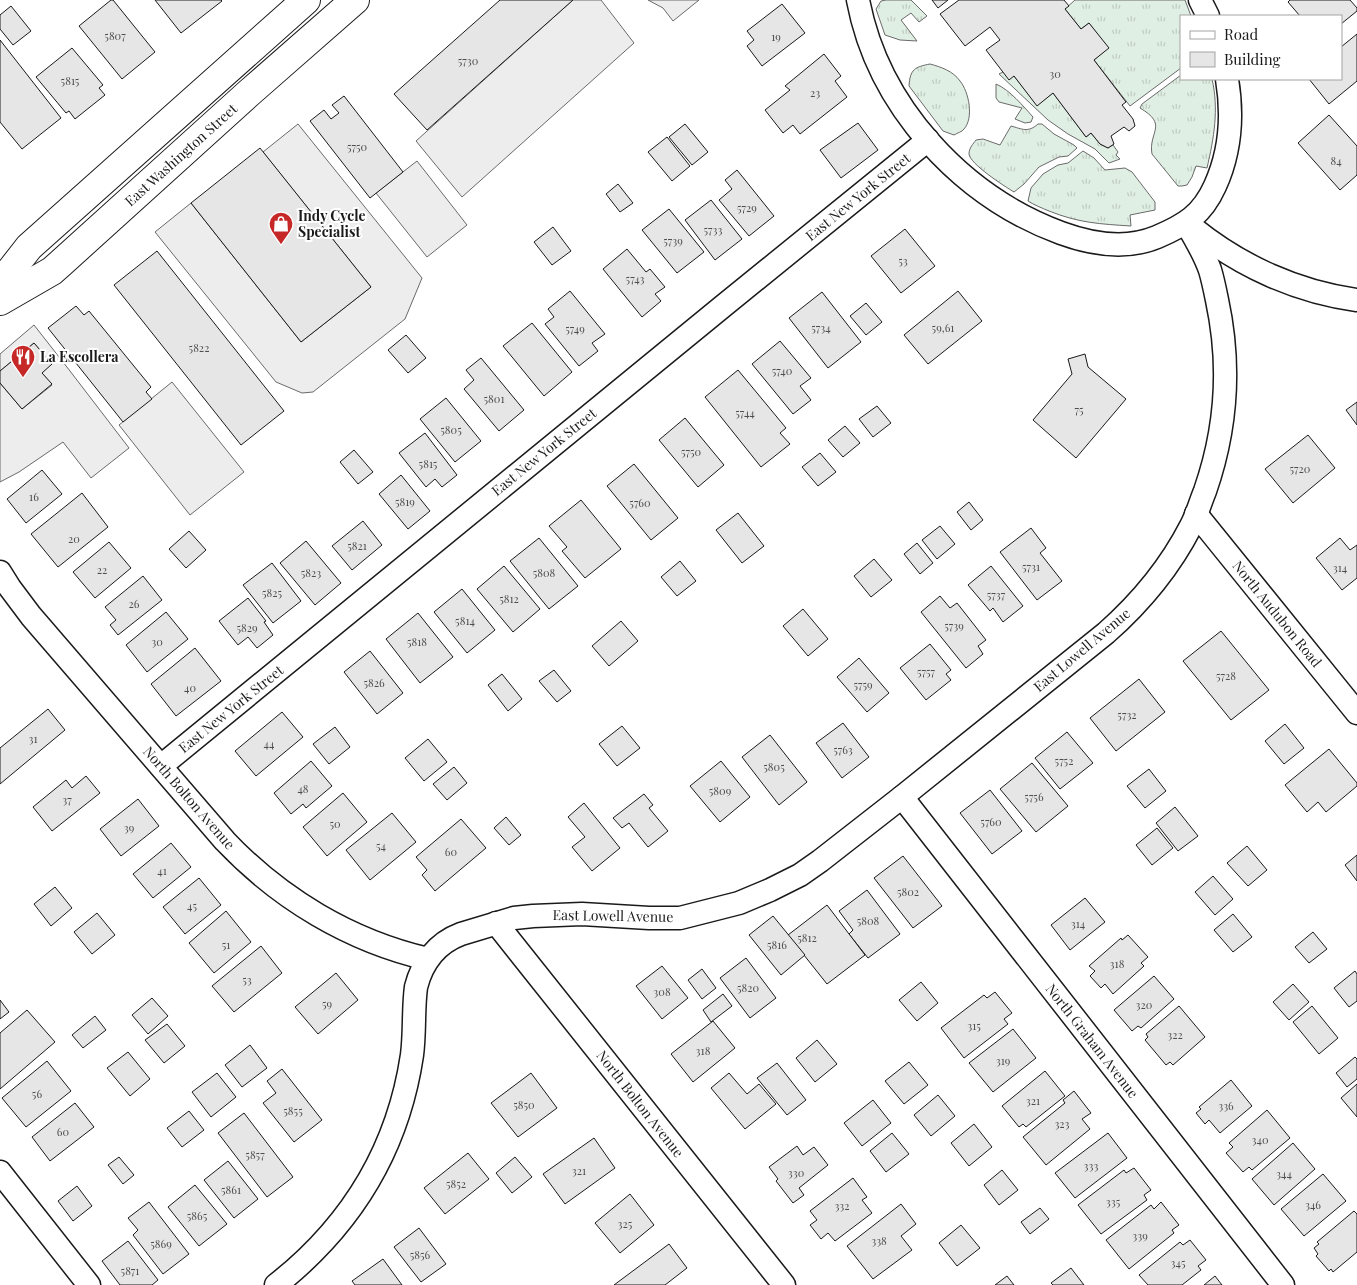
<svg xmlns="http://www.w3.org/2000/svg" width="1357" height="1285" viewBox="0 0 1357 1285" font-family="'Playfair Display',serif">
	<defs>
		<pattern id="grass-tufts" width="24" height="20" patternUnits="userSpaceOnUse" patternTransform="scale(1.25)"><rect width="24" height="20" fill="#e0efe3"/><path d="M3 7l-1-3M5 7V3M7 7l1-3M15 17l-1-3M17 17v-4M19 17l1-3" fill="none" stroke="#c0ccc2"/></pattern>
	</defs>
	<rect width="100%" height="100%" fill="#fff"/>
	<g fill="url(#grass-tufts)" stroke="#6a6a6a">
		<polygon points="886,0 911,0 927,16 919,22 911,13 901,20 917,41 900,40 885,35 876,9 881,1"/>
		<polygon points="1075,0 1185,0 1191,16 1181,16 1181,68 1130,106 1094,60 1108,48 1089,23 1081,29 1065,9"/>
		<path d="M930 64C941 67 953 71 960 81 969 92 974 118 964 129 962 132 957 133 954 135L943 131 909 86C910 69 915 67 930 64Z"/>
		<polygon points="1003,72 1014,76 1037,105 1053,93 1086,137 1091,133 1100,144 1108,148 1113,145 1118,152 1116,155 1120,159 1109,163 1095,149 1068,134 1048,120 999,74"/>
		<path d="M1181 75V79H1212C1219 109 1214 138 1207 168L1196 166 1192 177 1187 185 1182 186H1178L1152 154C1148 132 1169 125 1140 108L1142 104Z"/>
		<path d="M996 84C1010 90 1023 106 1033 117L1031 122 1025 123 1015 119 1022 108 999 102 996 98Z"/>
		<path d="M1038 124H1042L1054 134 1074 145 1077 148 1068 156 1059 157 1039 167 1024 184 1014 192C1004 186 970 164 969 154 969 148 973 144 976 140L983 139 1000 145 1011 126C1022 129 1028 133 1038 124Z"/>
		<path d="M1083 151 1094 158 1105 170 1125 168 1132 172 1155 202V210L1130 215 1131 226C1100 224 1079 223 1049 211 1042 208 1034 205 1028 201L1031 188 1043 174 1058 165 1068 163Z"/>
	</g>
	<g fill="#ededed" stroke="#6a6a6a">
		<polygon points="573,0 601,0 634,43 462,197 416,141"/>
		<polygon points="648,0 699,0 673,21 663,8"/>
		<polygon points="298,124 422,278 405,319 313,392 302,393 276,382 155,232 191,203 301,342 371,287 263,152"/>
		<polygon points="417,161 467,225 427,257 376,193"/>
		<polygon points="34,325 70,371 129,448 91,478 63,442 19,472 0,482 0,383 22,409 52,385 42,373 51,364 34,343 0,371 0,354"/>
		<polygon points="172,382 244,472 190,515 119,425"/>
	</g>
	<g fill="#e6e6e6" stroke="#1a1a1a">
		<polygon points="111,0 113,0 155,52 122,79 79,26"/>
		<polygon points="155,0 221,0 222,1 181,33"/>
		<polygon points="500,0 573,0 427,130 394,94"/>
		<polygon points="932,0 948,0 938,8"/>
		<polygon points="959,0 1064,0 1069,6 1065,9 1081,29 1089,23 1109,48 1094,60 1126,102 1122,105 1133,119 1135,126 1129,131 1124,127 1111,136 1114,144 1108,148 1100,144 1091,133 1086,137 1053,93 1037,106 1014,76 1009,80 986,50 1000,40 990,27 965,46 940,14"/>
		<polygon points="1290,0 1350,0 1357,8 1357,11 1341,24 1341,16 1300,16 1288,2"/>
		<polygon points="782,4 805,33 762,66 747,46 754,40 747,31"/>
		<polygon points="11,6 31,31 13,45 0,29 0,15"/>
		<polygon points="1357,34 1357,81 1329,104 1309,79 1341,79 1341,47"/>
		<polygon points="0,40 61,118 22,149 0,122"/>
		<polygon points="72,48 103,85 99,88 105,95 75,119 69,111 66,113 36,77"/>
		<polygon points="824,54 841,76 835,81 847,97 800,134 793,125 783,133 765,110 790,90 785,86"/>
		<polygon points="344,96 403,172 370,198 310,121 324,110 331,119 339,113 332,105"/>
		<polygon points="1329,115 1357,146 1357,175 1340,190 1298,143"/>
		<polygon points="858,123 878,150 841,178 820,150"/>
		<polygon points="685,124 708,152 692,165 669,137"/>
		<polygon points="667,137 690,166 672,181 648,152"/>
		<polygon points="260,148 371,287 301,342 191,203"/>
		<polygon points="737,170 774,216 749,236 719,200 732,189 725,180"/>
		<polygon points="618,184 633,203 620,212 606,194"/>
		<polygon points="711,200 742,239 715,260 685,220"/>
		<polygon points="669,209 704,252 677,273 642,230"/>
		<polygon points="553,227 571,251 552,265 534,242"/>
		<polygon points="905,229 935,266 901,293 871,256"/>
		<polygon points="627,249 646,272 650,269 665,287 655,294 661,301 642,317 603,269"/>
		<polygon points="157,251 284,411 241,445 114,285"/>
		<polygon points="570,291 605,334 592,343 598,351 579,366 545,324 554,317 548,309"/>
		<polygon points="958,291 982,321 928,364 904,335"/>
		<polygon points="822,292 861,342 828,368 789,318"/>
		<polygon points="866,303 882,322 866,335 850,316"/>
		<polygon points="76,306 84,315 89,311 151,387 146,392 152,399 123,422 48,328"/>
		<polygon points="532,323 572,372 544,396 503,346"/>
		<polygon points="406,335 426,358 408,373 388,350"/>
		<polygon points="780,341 811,378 800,386 811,400 793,414 752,364"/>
		<polygon points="34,343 52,364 42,373 52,384 22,409 0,383 0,371"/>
		<polygon points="1085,354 1088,367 1126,399 1076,458 1033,420 1072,374 1068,359"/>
		<polygon points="481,358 524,410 499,431 464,389 474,380 466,370"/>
		<polygon points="738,370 786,428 780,433 790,444 761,467 705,397"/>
		<polygon points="446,398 481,441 455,462 420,419"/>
		<polygon points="1357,402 1357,425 1346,410"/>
		<polygon points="877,406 891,423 873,437 859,419"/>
		<polygon points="685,418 724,465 698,487 659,440"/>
		<polygon points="845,426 860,443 843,457 828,440"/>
		<polygon points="425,433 457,475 442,487 435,479 426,487 399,453"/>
		<polygon points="1308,435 1335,468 1293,503 1265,469"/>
		<polygon points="354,450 373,472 358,484 340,462"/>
		<polygon points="820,453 836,472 818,486 802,467"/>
		<polygon points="634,464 678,518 651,540 607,486"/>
		<polygon points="42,470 62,494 26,523 7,499"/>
		<polygon points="401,475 430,511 408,529 379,494"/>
		<polygon points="82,493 108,527 58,567 31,534"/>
		<polygon points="581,500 621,549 585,578 562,551 567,547 549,526"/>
		<polygon points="969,502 983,520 971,530 957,512"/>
		<polygon points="738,513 764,546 742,563 716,530"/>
		<polygon points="363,521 382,545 352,570 332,546"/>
		<polygon points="940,526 955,544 937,559 922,540"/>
		<polygon points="1031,528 1046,548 1040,553 1062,581 1037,600 1000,552"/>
		<polygon points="189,531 206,550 186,568 169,549"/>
		<polygon points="539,538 578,586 549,609 510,561"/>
		<polygon points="1340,538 1350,550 1357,545 1357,578 1342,590 1316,558"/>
		<polygon points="306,541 341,583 315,605 280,563"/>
		<polygon points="109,542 131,568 95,598 73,572"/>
		<polygon points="917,543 933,563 920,574 904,554"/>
		<polygon points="874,559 892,580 871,597 854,576"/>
		<polygon points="680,561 696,581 677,596 661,577"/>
		<polygon points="272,563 301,601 273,623 243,585"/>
		<polygon points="504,566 540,609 513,632 477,589"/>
		<polygon points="991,566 1023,606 1003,622 993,608 990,611 968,585"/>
		<polygon points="143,576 162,600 118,635 110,625 116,620 105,607"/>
		<polygon points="462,589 495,630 467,653 434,612"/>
		<polygon points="940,596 950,608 957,603 986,640 978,646 983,654 966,668 921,612"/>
		<polygon points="248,598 266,621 264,622 273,635 257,648 248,637 238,645 219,621"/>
		<polygon points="803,609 828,639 808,656 783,626"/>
		<polygon points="166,612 188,639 147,672 126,645"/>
		<polygon points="418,613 453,657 420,683 386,639"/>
		<polygon points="621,621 638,641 609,666 592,646"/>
		<polygon points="1221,631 1269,690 1231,720 1183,661"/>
		<polygon points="930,644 951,670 946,674 951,680 926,700 900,668"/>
		<polygon points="195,648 221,681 176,716 151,684"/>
		<polygon points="370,651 403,693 377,714 344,672"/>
		<polygon points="859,658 889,693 867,712 837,677"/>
		<polygon points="554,670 571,691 557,702 539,681"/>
		<polygon points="502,674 522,699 508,711 488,685"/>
		<polygon points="1139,679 1165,712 1116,751 1090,718"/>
		<polygon points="48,709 65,730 0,784 0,748"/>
		<polygon points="282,712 303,737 256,776 235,751"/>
		<polygon points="843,723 869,757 842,778 816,743"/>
		<polygon points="1285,724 1304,748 1284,764 1265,741"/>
		<polygon points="622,726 640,748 617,766 599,744"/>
		<polygon points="335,727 350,747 329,764 313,744"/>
		<polygon points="1067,732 1093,763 1060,789 1035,758"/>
		<polygon points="770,735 807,782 779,805 742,757"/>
		<polygon points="428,739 447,762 424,781 405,758"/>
		<polygon points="1329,749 1357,783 1357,786 1326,812 1318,802 1307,812 1285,785"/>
		<polygon points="311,761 332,786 306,808 303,804 291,814 274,793"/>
		<polygon points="721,761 750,797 720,822 690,786"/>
		<polygon points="1032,763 1068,806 1036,832 1000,789"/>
		<polygon points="454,767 467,783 447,800 433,784"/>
		<polygon points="1149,769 1166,791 1145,808 1127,786"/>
		<polygon points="86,776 100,793 52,831 33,807 66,780 72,788"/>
		<polygon points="990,790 1022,831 992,854 960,813"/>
		<polygon points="343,793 367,822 327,856 303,827"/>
		<polygon points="644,794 653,805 649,808 668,831 648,847 629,823 622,828 613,818"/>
		<polygon points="138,799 159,826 121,856 100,829"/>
		<polygon points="584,803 620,848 592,871 572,847 585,837 568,817"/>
		<polygon points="1175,807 1198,836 1178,851 1156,823"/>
		<polygon points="392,813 416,842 370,880 346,850"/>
		<polygon points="506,817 521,835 509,845 494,828"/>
		<polygon points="461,819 486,848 435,891 422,875 427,870 416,857"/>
		<polygon points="1157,828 1173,848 1152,865 1136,845"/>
		<polygon points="171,843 191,867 153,898 133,874"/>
		<polygon points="1247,846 1267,870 1248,886 1227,863"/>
		<polygon points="1357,855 1357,881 1345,865"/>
		<polygon points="903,856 942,906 913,928 874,878"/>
		<polygon points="1213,876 1233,899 1215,915 1195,892"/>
		<polygon points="199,878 221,905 185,934 163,907"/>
		<polygon points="55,887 72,908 51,926 34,904"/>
		<polygon points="867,890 900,934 868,958 849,934 853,930 839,911"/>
		<polygon points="1085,898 1105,922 1070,950 1051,925"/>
		<polygon points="827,905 865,955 827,984 788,935"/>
		<polygon points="226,911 251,942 214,973 189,943"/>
		<polygon points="97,913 115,935 92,954 74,932"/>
		<polygon points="1233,914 1252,937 1233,952 1214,930"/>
		<polygon points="773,916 805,955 781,975 749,935"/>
		<polygon points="1313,932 1327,949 1309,963 1295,947"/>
		<polygon points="1128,935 1148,957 1141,963 1144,966 1113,994 1105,984 1101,988 1090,976 1095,971 1089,966 1121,938 1122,940"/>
		<polygon points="261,946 282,973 234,1012 212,986"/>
		<polygon points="746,958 776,998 750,1018 720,978"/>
		<polygon points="662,966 688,998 662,1019 636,986"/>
		<polygon points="702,969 716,988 702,999 688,980"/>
		<polygon points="1355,971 1357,974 1357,1001 1349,1007 1334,988"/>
		<polygon points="336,973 358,1000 318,1034 295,1007"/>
		<polygon points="1154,976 1174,999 1141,1028 1138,1026 1132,1031 1114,1010"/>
		<polygon points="921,982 938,1003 917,1021 899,1000"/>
		<polygon points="1293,984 1309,1002 1289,1020 1273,1002"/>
		<polygon points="995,992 1012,1013 1004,1019 1008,1024 964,1058 941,1028 984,995 987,998"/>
		<polygon points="723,994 732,1006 711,1022 703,1010"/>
		<polygon points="152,998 168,1016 148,1034 132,1015"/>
		<polygon points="0,1000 9,1012 0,1019"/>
		<polygon points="1179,1006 1205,1037 1173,1065 1170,1062 1166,1065 1145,1040 1148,1037 1146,1034"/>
		<polygon points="1312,1006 1338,1038 1319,1054 1293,1022"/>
		<polygon points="27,1010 55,1042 0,1089 0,1033"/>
		<polygon points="95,1016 106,1030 83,1048 72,1035"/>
		<polygon points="713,1021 735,1048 693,1082 671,1054"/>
		<polygon points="167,1024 185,1046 164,1063 145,1040"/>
		<polygon points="1013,1029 1036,1058 993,1092 969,1063"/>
		<polygon points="817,1040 837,1064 815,1082 796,1058"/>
		<polygon points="250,1045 267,1068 242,1087 225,1065"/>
		<polygon points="128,1052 150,1079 130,1096 107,1068"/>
		<polygon points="1355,1057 1357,1059 1357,1079 1347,1087 1336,1073"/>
		<polygon points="47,1061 71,1091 26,1127 2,1098"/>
		<polygon points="909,1062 928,1085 904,1104 885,1081"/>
		<polygon points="777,1063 806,1100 787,1115 757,1078"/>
		<polygon points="282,1069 322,1120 294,1142 263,1103 276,1093 267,1081"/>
		<polygon points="1045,1071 1065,1096 1026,1127 1023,1124 1019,1127 1002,1106"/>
		<polygon points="217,1073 236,1097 211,1117 192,1092"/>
		<polygon points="531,1073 557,1108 518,1137 491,1103"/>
		<polygon points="729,1073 747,1094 759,1084 776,1104 745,1129 711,1088"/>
		<polygon points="1231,1080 1252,1106 1220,1133 1209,1120 1205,1124 1196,1113 1201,1109 1199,1107"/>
		<polygon points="1357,1084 1357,1117 1341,1098"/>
		<polygon points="1074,1091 1091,1113 1082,1119 1090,1129 1046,1165 1023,1137 1065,1103 1063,1100"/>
		<polygon points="938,1095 955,1116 931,1136 914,1115"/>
		<polygon points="873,1100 891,1123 862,1146 844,1123"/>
		<polygon points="75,1103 94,1127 50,1161 32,1137"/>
		<polygon points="1267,1110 1290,1138 1252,1170 1249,1167 1243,1172 1226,1153 1233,1147 1229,1143"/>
		<polygon points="189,1111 204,1130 182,1147 167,1128"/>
		<polygon points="244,1113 293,1177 267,1197 218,1133"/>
		<polygon points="974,1124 992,1147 969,1166 951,1143"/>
		<polygon points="892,1133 909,1154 886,1172 870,1151"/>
		<polygon points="1108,1133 1127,1158 1075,1198 1055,1173"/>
		<polygon points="594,1138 615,1168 565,1204 543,1174"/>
		<polygon points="1293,1143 1315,1169 1274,1205 1252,1179"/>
		<polygon points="797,1146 803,1155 814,1147 828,1165 799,1188 804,1195 793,1203 776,1181 778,1179 769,1167"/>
		<polygon points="468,1153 489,1179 445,1214 424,1188"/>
		<polygon points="119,1157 134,1175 123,1184 108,1165"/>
		<polygon points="515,1157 532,1177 512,1193 496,1173"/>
		<polygon points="228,1161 258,1199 234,1218 204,1180"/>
		<polygon points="1134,1168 1151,1190 1144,1195 1147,1200 1101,1234 1078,1205 1124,1170 1126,1173"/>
		<polygon points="1002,1170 1018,1190 999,1205 984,1185"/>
		<polygon points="1323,1174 1346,1201 1304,1236 1281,1209"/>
		<polygon points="853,1178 867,1197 862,1200 872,1213 835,1241 828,1233 821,1239 810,1225 817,1220 810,1211"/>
		<polygon points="195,1185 227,1224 199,1246 168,1207"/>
		<polygon points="77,1186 92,1206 73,1221 58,1201"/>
		<polygon points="630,1194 654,1225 620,1253 595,1223"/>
		<polygon points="149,1202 189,1254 163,1274 133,1235 138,1230 128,1218"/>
		<polygon points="1161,1202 1179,1225 1172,1230 1174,1233 1129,1269 1106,1240 1151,1205 1154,1209"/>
		<polygon points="901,1204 916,1224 901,1236 912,1250 873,1279 847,1246"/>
		<polygon points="1040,1208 1049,1219 1030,1234 1021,1222"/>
		<polygon points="1354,1211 1357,1214 1357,1252 1333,1272 1331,1269 1329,1271 1316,1256 1318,1254 1314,1248 1319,1244 1317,1242"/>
		<polygon points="961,1225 980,1248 957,1266 939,1243"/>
		<polygon points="419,1228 446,1264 421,1282 394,1247"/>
		<polygon points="1190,1240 1206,1260 1198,1266 1201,1270 1182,1285 1148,1285 1139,1275 1180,1242 1183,1245"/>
		<polygon points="128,1241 158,1280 152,1285 120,1285 102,1261"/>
		<polygon points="669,1244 687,1268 665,1285 614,1285"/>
		<polygon points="383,1259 402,1285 355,1285 352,1281"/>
		<polygon points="1071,1268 1084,1285 1053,1285 1051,1283"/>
		<polygon points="1007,1276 1014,1285 995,1285"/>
		<polygon points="1215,1276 1222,1285 1204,1285"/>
	</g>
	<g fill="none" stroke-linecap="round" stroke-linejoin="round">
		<defs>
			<g id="street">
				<path d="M858 0C878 106 961 196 1061 233 1091 244 1126 250 1157 237 1185 225 1202 215 1215 186 1230 153 1233 115 1227 79"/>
				<polyline points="1200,0 1208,16"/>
				<path d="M1193 228C1240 266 1297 292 1357 300"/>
				<polyline points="1196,514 1357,713"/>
				<path d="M0 572 10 588 31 616 225 841C280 899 350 941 428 959"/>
				<polyline points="161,766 722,307 928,140"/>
				<polyline points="902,797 1283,1285"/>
				<polyline points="496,923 784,1285"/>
				<polyline points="0,1172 89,1285"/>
				<path d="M276 1285C351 1226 398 1149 412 1055 415 1032 413 1009 416 987 422 963 437 943 461 934L514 918 533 916 582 914 649 918H680L739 903 770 890 800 875 820 861 902 797 1106 633C1140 603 1170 567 1191 526 1197 515 1200 503 1205 491 1227 428 1231 365 1217 300 1215 290 1213 280 1210 270 1204 253 1195 238 1186 223"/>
			</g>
			<g id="primary">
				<polyline points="0,284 29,247 306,0"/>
				<polyline points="0,301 52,271 61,263 250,92 355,0"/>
			</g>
		</defs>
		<use href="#street" stroke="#1a1a1a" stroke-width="25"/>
		<use href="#primary" stroke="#1a1a1a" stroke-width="30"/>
		<use href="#street" stroke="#fff" stroke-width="22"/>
		<use href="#primary" stroke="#fff" stroke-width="28"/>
	</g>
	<defs>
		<symbol id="shop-pin" viewBox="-11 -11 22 30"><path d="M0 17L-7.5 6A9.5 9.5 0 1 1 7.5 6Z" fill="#c62828" stroke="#fff"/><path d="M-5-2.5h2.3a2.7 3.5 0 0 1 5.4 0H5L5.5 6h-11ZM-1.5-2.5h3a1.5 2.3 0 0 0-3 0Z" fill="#fff"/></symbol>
		<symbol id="restaurant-pin" viewBox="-11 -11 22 30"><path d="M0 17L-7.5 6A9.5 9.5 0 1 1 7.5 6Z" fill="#c62828" stroke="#fff"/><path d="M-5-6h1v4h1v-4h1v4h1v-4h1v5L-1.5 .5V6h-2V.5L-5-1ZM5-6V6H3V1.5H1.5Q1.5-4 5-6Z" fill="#fff"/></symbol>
	</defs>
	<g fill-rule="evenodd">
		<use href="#shop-pin" x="267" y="210" width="28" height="38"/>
		<use href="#restaurant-pin" x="9" y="343" width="28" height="38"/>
	</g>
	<g text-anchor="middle" stroke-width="4" stroke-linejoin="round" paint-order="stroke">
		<g font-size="11" fill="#4d4d4d">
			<text x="115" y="40">5807</text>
			<text x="776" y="41">19</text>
			<text x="468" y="65">5730</text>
			<text x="1055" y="78">30</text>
			<text x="70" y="85">5815</text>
			<text x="815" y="97">23</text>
			<text x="357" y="151">5750</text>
			<text x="1336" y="165">84</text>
			<text x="747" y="212">5729</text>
			<text x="713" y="234">5733</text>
			<text x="673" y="245">5739</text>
			<text x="903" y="265">53</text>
			<text x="635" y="283">5743</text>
			<text x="821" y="332">5734</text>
			<text x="943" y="332">59,61</text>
			<text x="575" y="333">5749</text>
			<text x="199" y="352">5822</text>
			<text x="782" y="375">5740</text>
			<text x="494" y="403">5801</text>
			<text x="1079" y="414">75</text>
			<text x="745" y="417">5744</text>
			<text x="451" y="434">5805</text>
			<text x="691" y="456">5750</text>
			<text x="428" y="468">5815</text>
			<text x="1300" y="473">5720</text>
			<text x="34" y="501">16</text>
			<text x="405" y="506">5819</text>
			<text x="640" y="507">5760</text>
			<text x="74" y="543">20</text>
			<text x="357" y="550">5821</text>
			<text x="1031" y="571">5731</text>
			<text x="1340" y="572">314</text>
			<text x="102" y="574">22</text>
			<text x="311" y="577">5823</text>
			<text x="544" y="577">5808</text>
			<text x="272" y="597">5825</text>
			<text x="996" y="599">5737</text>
			<text x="509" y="603">5812</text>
			<text x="134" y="608">26</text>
			<text x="465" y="625">5814</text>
			<text x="954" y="630">5739</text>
			<text x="247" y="632">5829</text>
			<text x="157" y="646">30</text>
			<text x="417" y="646">5818</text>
			<text x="926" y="676">5757</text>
			<text x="1226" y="680">5728</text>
			<text x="374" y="687">5826</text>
			<text x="863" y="689">5759</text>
			<text x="190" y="692">40</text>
			<text x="1127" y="719">5732</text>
			<text x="33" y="743">31</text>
			<text x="269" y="748">44</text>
			<text x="843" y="754">5763</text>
			<text x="1064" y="765">5752</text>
			<text x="774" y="771">5805</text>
			<text x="303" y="793">48</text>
			<text x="720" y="795">5809</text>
			<text x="1034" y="801">5756</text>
			<text x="67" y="804">37</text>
			<text x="991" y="826">5760</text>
			<text x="335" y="828">50</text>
			<text x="129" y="832">39</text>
			<text x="381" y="850">54</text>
			<text x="451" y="856">60</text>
			<text x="162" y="875">41</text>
			<text x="908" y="896">5802</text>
			<text x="192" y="910">45</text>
			<text x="868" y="925">5808</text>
			<text x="1078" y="928">314</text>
			<text x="807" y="942">5812</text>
			<text x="226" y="949">51</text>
			<text x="777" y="949">5816</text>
			<text x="1117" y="968">318</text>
			<text x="247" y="984">53</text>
			<text x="748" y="992">5820</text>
			<text x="662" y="996">308</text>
			<text x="327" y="1008">59</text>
			<text x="1144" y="1009">320</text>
			<text x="974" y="1030">315</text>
			<text x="1175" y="1039">322</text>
			<text x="703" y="1055">318</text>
			<text x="1003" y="1065">319</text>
			<text x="37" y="1098">56</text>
			<text x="1033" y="1105">321</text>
			<text x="524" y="1109">5850</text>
			<text x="1226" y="1110">336</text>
			<text x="293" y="1115">5855</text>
			<text x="1062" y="1128">323</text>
			<text x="63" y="1136">60</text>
			<text x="1260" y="1144">340</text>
			<text x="255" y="1159">5857</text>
			<text x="1091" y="1170">333</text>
			<text x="579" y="1175">321</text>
			<text x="796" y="1177">330</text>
			<text x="1284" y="1178">344</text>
			<text x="456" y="1188">5852</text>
			<text x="231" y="1194">5861</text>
			<text x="1113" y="1206">335</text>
			<text x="1313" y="1209">346</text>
			<text x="842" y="1210">332</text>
			<text x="197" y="1220">5865</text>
			<text x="625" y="1228">325</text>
			<text x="1140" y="1240">339</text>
			<text x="879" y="1245">338</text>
			<text x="161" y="1248">5869</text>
			<text x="420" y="1259">5856</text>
			<text x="1178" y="1267">345</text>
			<text x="130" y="1275">5871</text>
		</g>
		<g font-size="14" fill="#1a1a1a" stroke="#fff">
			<text transform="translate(181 155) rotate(-42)" y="5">East Washington Street</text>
			<text transform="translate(858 197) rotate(-39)" y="5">East New York Street</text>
			<text transform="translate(544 452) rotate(-39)" y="5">East New York Street</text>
			<text transform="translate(1277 614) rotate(51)" y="5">North Audubon Road</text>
			<text transform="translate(1082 650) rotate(-40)" y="5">East Lowell Avenue</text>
			<text transform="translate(231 709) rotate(-39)" y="5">East New York Street</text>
			<text transform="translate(189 798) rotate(49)" y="5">North Bolton Avenue</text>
			<text transform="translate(613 916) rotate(1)" y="5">East Lowell Avenue</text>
			<text transform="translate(1092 1041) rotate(52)" y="5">North Graham Avenue</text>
			<text transform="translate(640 1104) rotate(52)" y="5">North Bolton Avenue</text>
		</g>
		<g font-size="14" font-weight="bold" fill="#1a1a1a" stroke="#fff" text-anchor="start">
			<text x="298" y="221">Indy Cycle<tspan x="298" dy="16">Specialist</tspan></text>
			<text x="40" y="362">La Escollera</text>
		</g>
	</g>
	<rect x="1180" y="15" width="162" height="65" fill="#ffffff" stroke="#a3a3a3"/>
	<rect x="1190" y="31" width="25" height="8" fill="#ffffff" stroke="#a3a3a3"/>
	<text x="1224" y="40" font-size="15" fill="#1a1a1a">Road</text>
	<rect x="1190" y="52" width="25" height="15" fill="#e6e6e6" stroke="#a3a3a3"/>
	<text x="1224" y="65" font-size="15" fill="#1a1a1a">Building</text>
</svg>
